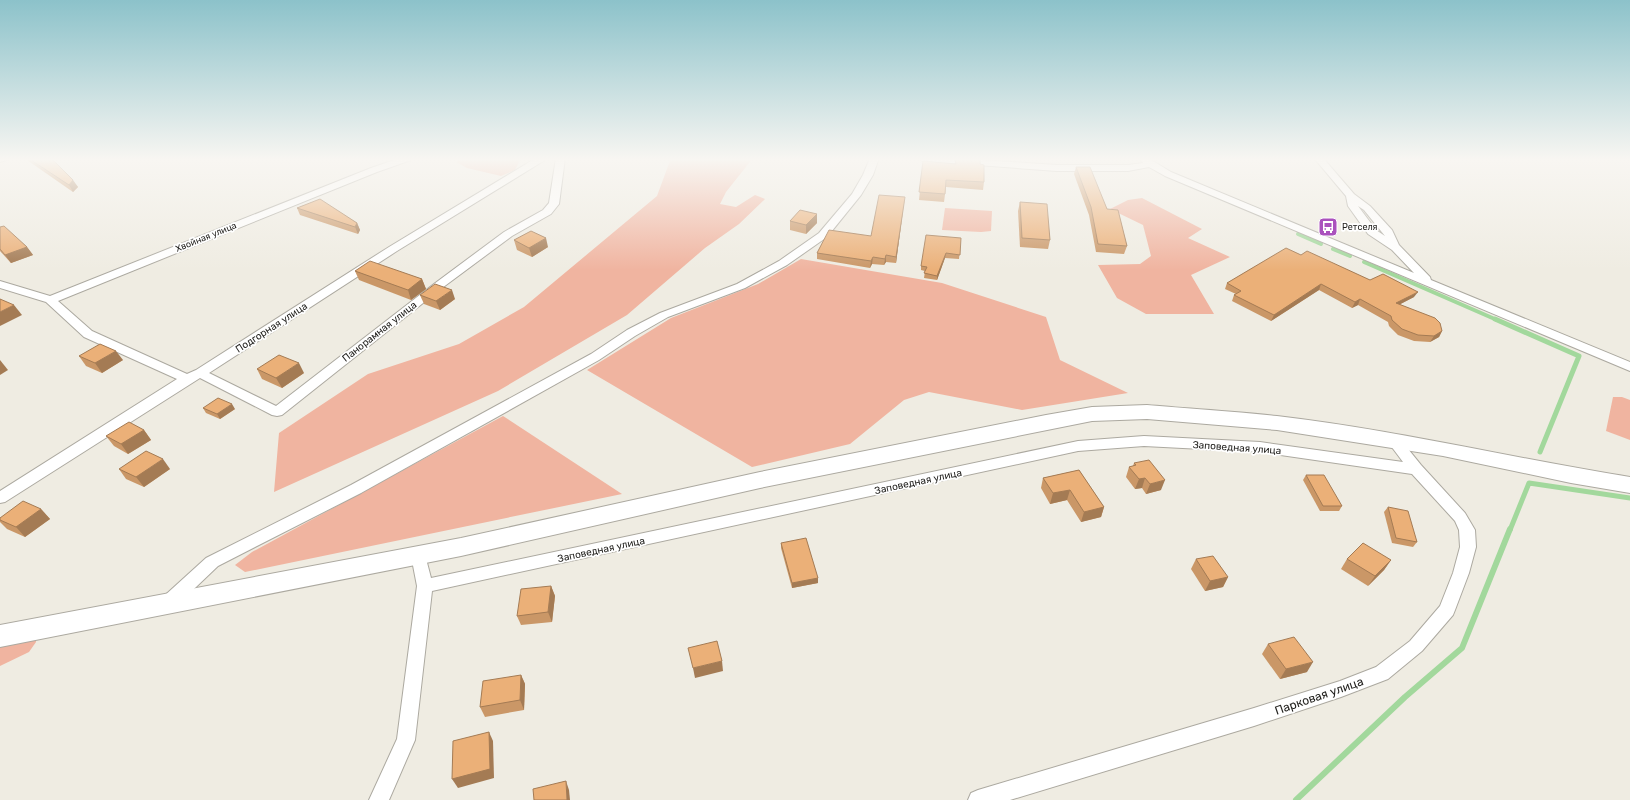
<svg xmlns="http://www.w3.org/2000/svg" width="1630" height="800" viewBox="0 0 1630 800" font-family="Rubik,sans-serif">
	<rect width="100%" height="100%" fill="#efece2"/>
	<g fill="#f0b4a0">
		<polygon points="464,158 521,158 515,170 501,176 467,168 456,162"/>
		<polygon points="671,158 753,158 726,192 720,204 736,207 755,195 765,199 739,224 705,248 627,315 498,391 274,492 279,433 368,374 459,344 524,307 657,196"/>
		<polygon points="1142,198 1202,229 1188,238 1230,257 1191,275 1214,314 1146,314 1117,298 1098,265 1140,264 1151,256 1143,225 1110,209 1128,200"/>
		<polygon points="945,208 992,211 991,231 981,232 942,230"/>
		<polygon points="801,259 942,283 1046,317 1060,360 1128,393 1022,410 929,392 904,400 850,444 752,467 587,370 671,318 758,284"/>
		<polygon points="1613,397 1622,397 1630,400 1630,440 1606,431"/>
		<polygon points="503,416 622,494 245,572 235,565 252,552"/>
		<polygon points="36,637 36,642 29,652 0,666 0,643"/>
	</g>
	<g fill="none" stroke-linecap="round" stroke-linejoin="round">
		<g stroke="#a2d89c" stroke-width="4">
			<polyline points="1298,234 1321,244"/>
			<polyline points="1333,249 1350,256"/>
			<polyline points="1364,262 1497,320"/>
		</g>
		<g stroke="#a2d89c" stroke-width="5">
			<polyline points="1495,319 1579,356 1540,452"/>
			<polyline points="1510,530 1529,483 1630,498"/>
		</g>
		<polyline stroke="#a2d89c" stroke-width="6" points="1296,800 1405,697 1462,648 1510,529"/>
		<defs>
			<g id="street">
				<polygon points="0,158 9,158 7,160 0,162"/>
				<polygon points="400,158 413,158 411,160 377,172 58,301 92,331 187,374 196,370 389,247 536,158 546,158 545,160 397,251 209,373 276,406 434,284 504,232 543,210 549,203 556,158 565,158 559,204 551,214 512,236 442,288 282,415 277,416 272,415 200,378 5,502 0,503 0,491 177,379 84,337 46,302 0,288 0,281 50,296 371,168"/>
				<polygon points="870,158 879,158 873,175 861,195 827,237 787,265 745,288 668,317 635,336 599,360 361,493 218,566 174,608 168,610 162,608 160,603 162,598 206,558 351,485 591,354 627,330 660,313 737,284 779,261 819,233 852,194 863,175"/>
				<path d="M917 158H953L1057 165H1128L1143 163 1139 158H1148L1171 172 1414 273 1392 250 1368 234 1348 206 1346 196 1314 158H1323L1354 194 1370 206 1392 230 1399 245 1430 277 1431 280 1630 362V371L1165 176 1149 167 1128 171H1057L922 161ZM1358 206 1364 210 1385 236 1376 230Z"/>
				<polygon points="1144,436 1260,442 1403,462 1388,442 1390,439 1395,437 1400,439 1421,465 1465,513 1475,530 1476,547 1469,573 1455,610 1453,615 1422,651 1388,679 1341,697 1254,726 1010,800 968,800 971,793 978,790 1254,708 1340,681 1376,667 1410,641 1440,606 1453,573 1460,547 1459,530 1455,521 1412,474 1260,452 1144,446 1078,451 432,591 415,740 389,800 369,800 397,739 417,586 411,555 414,551 419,549 424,551 431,578 1078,441"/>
			</g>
			<path id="secondary" d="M1147 405C1190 409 1234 411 1277 416 1396 430 1512 458 1630 477V493L1571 483 1443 456 1277 430 1147 419 1092 421 760 488 461 556 0 647V625L461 538 760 472 1046 415 1092 407Z"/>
		</defs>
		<use href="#street" stroke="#aca9a0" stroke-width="2"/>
		<use href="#secondary" stroke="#aca9a0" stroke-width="2"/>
		<use href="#street" fill="#fff" fill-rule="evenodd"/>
		<use href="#secondary" fill="#fff" fill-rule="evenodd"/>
	</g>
	<g fill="#ca9767">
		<polygon points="25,158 51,158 78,187 73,192 27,160"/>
		<polygon points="955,158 980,164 984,182 983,190 946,187 944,202 919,200 923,161 955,164"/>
		<polygon points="1076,167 1107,209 1127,246 1124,254 1096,252 1089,215 1074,174"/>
		<polygon points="1020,202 1050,240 1048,249 1020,247 1018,211"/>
		<polygon points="904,203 896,263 886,262 884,265 872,264 870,268 817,259 817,253 871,236"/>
		<polygon points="297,208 357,223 360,230 358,234 300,215"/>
		<polygon points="790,221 817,223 806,234 790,230"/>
		<polygon points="0,227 27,247 33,255 11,263 0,251"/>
		<polygon points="961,238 959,259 945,258 937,280 924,278 925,271 921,270 921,266"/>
		<polygon points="514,240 548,247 532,257 517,250"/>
		<polygon points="1301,255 1370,280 1414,297 1400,304 1442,331 1439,337 1430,342 1414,341 1398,335 1389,326 1388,322 1358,305 1352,308 1319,290 1271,321 1232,301 1234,295 1236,294 1225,289 1227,283"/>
		<polygon points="355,271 422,279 426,289 411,300 359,280"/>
		<polygon points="420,295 455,299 440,310 424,304"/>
		<polygon points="79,356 123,360 102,373 86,366"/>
		<polygon points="257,369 304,373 282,388 262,379"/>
		<polygon points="203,408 235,409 220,419 206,413"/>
		<polygon points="144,430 151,440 128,454 114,446 106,436"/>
		<polygon points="1134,463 1161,490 1146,494 1142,488 1135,489 1126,477 1129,467 1133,466"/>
		<polygon points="119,469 170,469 144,487 126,479"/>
		<polygon points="1079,470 1104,507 1101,517 1081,522 1067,500 1050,504 1041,488 1043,478"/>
		<polygon points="1306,475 1342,506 1339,511 1320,511 1303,480"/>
		<polygon points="1388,507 1417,542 1413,547 1392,543 1384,512"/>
		<polygon points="41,509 50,519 25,537 7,529 0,522 0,518"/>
		<polygon points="781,543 818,578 818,583 792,588 781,548"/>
		<polygon points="1196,559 1228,577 1223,587 1205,591 1191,569"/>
		<polygon points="1347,559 1391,560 1384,570 1368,586 1341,569"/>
		<polygon points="551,586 555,596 552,622 521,625 517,616"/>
		<polygon points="1268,644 1307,672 1280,679 1262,654"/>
		<polygon points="521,675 525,684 524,710 485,717 480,707"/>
	</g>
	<g fill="#a47b54">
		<polygon points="581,158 590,158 581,159"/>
		<polygon points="73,180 78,187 73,192 69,185"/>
		<polygon points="905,197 904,203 896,263 896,257"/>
		<polygon points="817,214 817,223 806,234 806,225"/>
		<polygon points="357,223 360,230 358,234 355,227"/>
		<polygon points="546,238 548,247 532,257 529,248"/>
		<polygon points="27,247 33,255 11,263 5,255"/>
		<polygon points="946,253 945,258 937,280 937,276"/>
		<polygon points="886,255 886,262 884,265 885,259"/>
		<polygon points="873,257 872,264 870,268 871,261"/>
		<polygon points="422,279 426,289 411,300 408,290"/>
		<polygon points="1321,284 1319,290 1271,321 1274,315"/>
		<polygon points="452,290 455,299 440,310 436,301"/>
		<polygon points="1418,292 1414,297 1393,308 1396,303"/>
		<polygon points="1360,299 1358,305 1352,308 1355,302"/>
		<polygon points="14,305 22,315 0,326 0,312"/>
		<polygon points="1442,331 1439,337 1430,342 1434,336"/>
		<polygon points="116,351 123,360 102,373 95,363"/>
		<polygon points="0,360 8,370 0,375"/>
		<polygon points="299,363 304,373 282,388 276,378"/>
		<polygon points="232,404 235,409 220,419 217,414"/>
		<polygon points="144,430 151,440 128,454 121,444"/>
		<polygon points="163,459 170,469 144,487 136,477"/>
		<polygon points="1145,478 1142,488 1135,489 1139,479"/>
		<polygon points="1165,480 1161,490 1146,494 1150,484"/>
		<polygon points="1070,490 1067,500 1050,504 1053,493"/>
		<polygon points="1104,507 1101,517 1081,522 1084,512"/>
		<polygon points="41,509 50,519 25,537 16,527"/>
		<polygon points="1391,560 1384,570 1368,586 1375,576"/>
		<polygon points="1228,577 1223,587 1205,591 1210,581"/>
		<polygon points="818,578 818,583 792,588 792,583"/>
		<polygon points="551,586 555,596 552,622 548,612"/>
		<polygon points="722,661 723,671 695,678 693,668"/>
		<polygon points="1313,662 1307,672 1280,679 1286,669"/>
		<polygon points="521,675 525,684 524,710 520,700"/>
		<polygon points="489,732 493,741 494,778 458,788 452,779"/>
		<polygon points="566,781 569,790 570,800 567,800"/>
	</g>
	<g fill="#ebb078" stroke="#a47b54">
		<polygon points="28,158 51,158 73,180 69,185"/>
		<polygon points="955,158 980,159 980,164 984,165 984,182 946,180 945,194 919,192 923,161 956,164"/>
		<polygon points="1076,167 1090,167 1107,209 1118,210 1127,246 1098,244 1091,207"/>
		<polygon points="879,195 905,197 896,257 886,255 885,259 873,257 871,261 817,253 829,230 871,236"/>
		<polygon points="320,199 357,223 355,227 297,208"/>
		<polygon points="1020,202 1047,204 1050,240 1022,238"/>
		<polygon points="800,210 817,214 806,225 790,221"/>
		<polygon points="4,226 27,247 5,255 0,249 0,227"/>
		<polygon points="531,231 546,238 529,248 514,240"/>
		<polygon points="926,235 961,238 960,255 946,253 937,276 924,273 927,267 921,266"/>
		<polygon points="1286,248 1301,255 1307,251 1370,280 1383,274 1418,292 1396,303 1435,318 1440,323 1442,331 1434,336 1418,335 1402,329 1392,320 1391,316 1360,299 1355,302 1321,284 1274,315 1234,295 1241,291 1227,283"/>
		<polygon points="370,261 422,279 408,290 355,271"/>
		<polygon points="435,284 452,290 436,301 420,295"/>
		<polygon points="0,299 14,305 0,312"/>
		<polygon points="100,344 116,351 95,363 79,356"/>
		<polygon points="279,355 299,363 276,378 257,369"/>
		<polygon points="218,398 232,404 217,414 203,408"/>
		<polygon points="129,422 144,430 121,444 106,436"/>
		<polygon points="146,451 163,459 136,477 119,469"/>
		<polygon points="1149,460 1165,480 1150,484 1145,478 1139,479 1129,467 1136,465 1134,463"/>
		<polygon points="1079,470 1104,507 1084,512 1070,490 1053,493 1043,478"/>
		<polygon points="1306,475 1324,475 1342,506 1323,506"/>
		<polygon points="23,501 41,509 16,527 0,520 0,518"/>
		<polygon points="1388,507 1408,511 1417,542 1396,538"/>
		<polygon points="806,538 818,578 792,583 781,543"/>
		<polygon points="1363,543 1391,560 1375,576 1347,559"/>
		<polygon points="1213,556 1228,577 1210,581 1196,559"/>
		<polygon points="551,586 548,612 517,616 521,589"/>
		<polygon points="1294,637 1313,662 1286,669 1268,644"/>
		<polygon points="717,641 722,661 693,668 688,648"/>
		<polygon points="521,675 520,700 480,707 483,681"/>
		<polygon points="489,732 490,769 452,779 453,741"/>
		<polygon points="566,781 567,800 534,800 533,789"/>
	</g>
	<linearGradient id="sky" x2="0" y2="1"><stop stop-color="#8cc2ca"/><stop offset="0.59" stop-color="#f8f6f2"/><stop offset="1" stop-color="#f8f6f2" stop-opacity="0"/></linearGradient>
	<rect width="1630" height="270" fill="url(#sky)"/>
	<defs>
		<symbol id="bus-square" viewBox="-11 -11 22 22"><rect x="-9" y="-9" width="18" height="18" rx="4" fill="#aa51bd" stroke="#fff"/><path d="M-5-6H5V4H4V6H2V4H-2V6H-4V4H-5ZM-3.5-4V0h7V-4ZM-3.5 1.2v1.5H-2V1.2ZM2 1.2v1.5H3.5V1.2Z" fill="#fff"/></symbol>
	</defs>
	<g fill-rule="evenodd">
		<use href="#bus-square" x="1317" y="216" width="22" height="22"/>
	</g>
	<g text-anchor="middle" stroke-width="3.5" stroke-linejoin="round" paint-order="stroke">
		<g font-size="9" fill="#242320" stroke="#fff" text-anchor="start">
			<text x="1342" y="230">Ретселя</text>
		</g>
		<g font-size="9" fill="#242320" stroke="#fff">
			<text transform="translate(206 237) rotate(-22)" y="3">Хвойная улица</text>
		</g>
		<g font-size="10" fill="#242320" stroke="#fff">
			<text transform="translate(271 327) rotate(-33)" y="4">Подгорная улица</text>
			<text transform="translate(379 331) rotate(-38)" y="4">Панорамная улица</text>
			<text transform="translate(1237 447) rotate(4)" y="4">Заповедная улица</text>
			<text transform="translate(918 481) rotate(-12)" y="4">Заповедная улица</text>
			<text transform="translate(601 549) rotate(-12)" y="4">Заповедная улица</text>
		</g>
		<g font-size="12" fill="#242320" stroke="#fff">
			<text transform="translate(1319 696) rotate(-19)" y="4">Парковая улица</text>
		</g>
	</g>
</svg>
